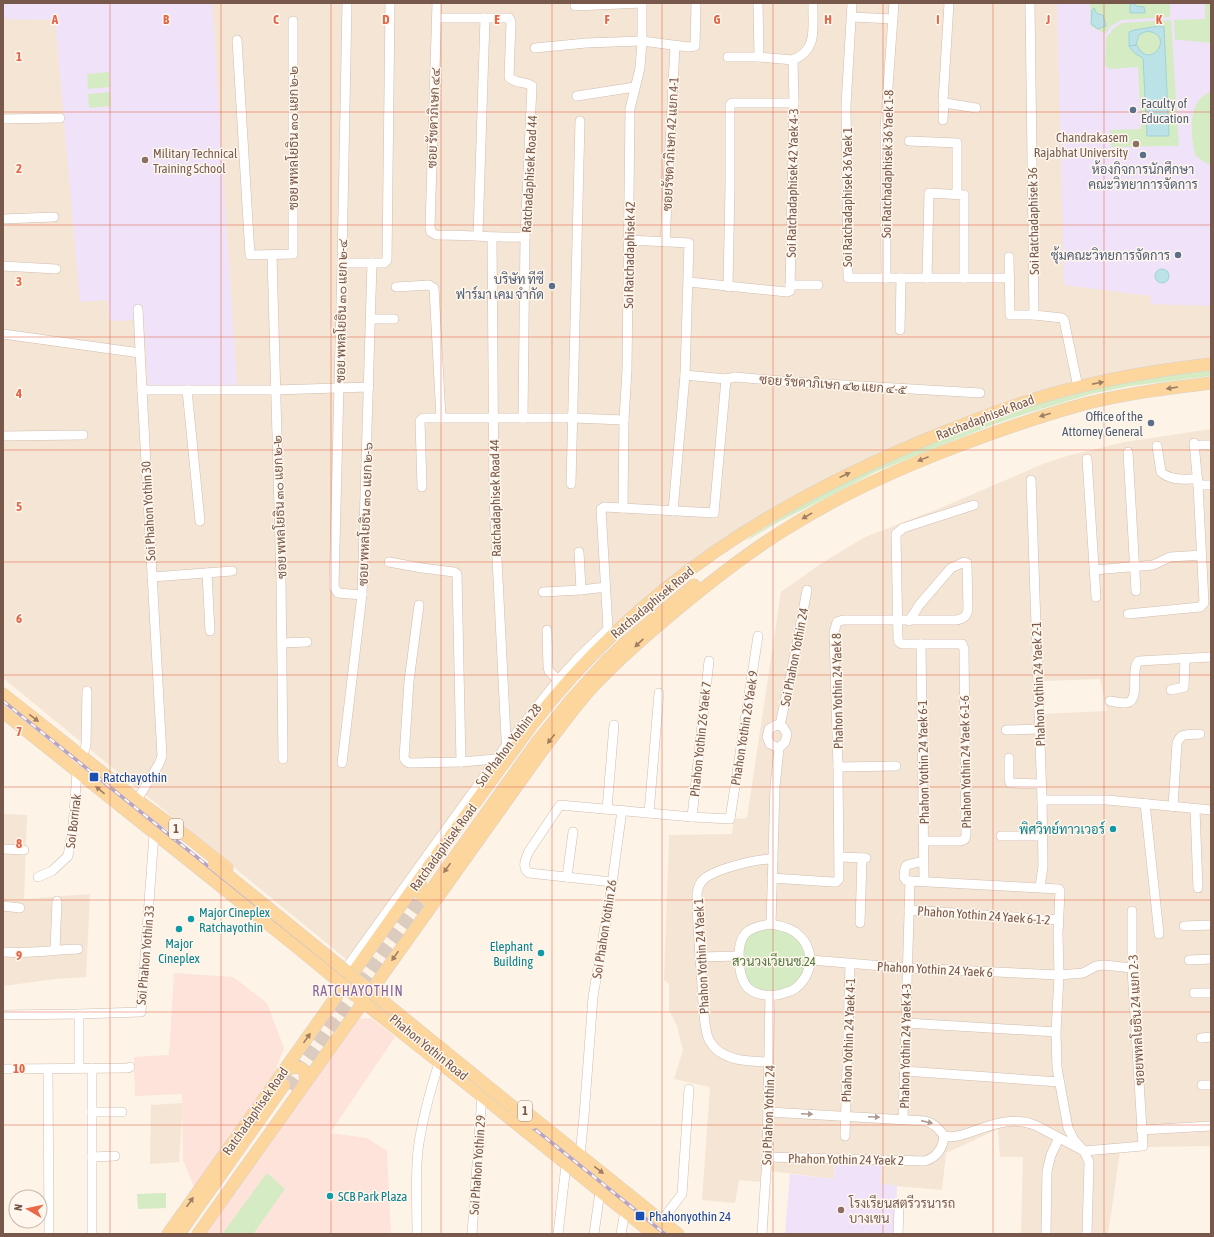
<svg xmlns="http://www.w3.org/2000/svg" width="1214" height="1237" viewBox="0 0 1214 1237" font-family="'Asap Condensed',Sarabun,sans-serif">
	<rect width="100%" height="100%" fill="#fdf3e6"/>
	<g fill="#f5e5d4" fill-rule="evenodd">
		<polygon points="3,3 1211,3 1211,360 1084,380 788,502 590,653 352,964 3,678"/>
		<path d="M1211 429V1146L1148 1147 1120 1152 1108 1234H1021L1023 1157H1000L998 1129 946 1153 942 1190 897 1186 880 1183 883 1162 835 1161 834 1179 762 1170 760 1182 739 1180 735 1203 702 1200 710 1087 674 1079 683 1050 677 1026 669 1010V984L664 980 669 835 732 834 734 819 747 818 781 592 822 563 865 537 938 509 1043 464 1067 456 1125 442ZM1100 679 1107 711 1043 714 1044 681Z"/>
		<polygon points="3,814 27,815 24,899 90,894 86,977 56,979 3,986"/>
		<polygon points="183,1103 179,1162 150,1164 151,1105"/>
	</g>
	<g fill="#fde3da">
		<polygon points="174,973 233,977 267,1003 284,1048 272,1079 194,1187 183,1160 182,1094 135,1096 134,1057 169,1055"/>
		<polygon points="371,1018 395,1037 330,1133 367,1138 387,1151 391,1234 205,1234 359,1019"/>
	</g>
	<g fill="#f0e3f9">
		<polygon points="3,3 212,3 237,385 148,386 144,320 110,321 107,300 80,302 55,20 3,19"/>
		<polygon points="1057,3 1211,3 1211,306 1151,304 1150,296 1064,285"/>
		<polygon points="835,1161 883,1162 880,1183 897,1186 895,1234 785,1234 790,1174 834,1179"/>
	</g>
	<g fill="#d5ebc4">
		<polygon points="1090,3 1170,3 1170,17 1121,20 1111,26 1105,34 1091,26"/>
		<polygon points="1205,3 1211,3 1211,43 1181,40 1175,40 1174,20 1205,19"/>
		<polygon points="1171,20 1179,146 1111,147 1110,130 1141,129 1138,67 1110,69 1105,65 1106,38 1114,28 1122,23"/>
		<polygon points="109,72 110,87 88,89 87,74"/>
		<polygon points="110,92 111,106 89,108 88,94"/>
		<path d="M1211 92V165L1204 162 1195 155C1191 135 1186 100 1211 92Z"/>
		<polygon points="1211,369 1211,376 1130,386 1091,394 1028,413 992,425 875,472 830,496 780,521 746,541 752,536 807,501 871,468 1021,407 1104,385"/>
		<polygon points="768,925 801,938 809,954 800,984 770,996 744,982 739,952 751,930"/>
		<polygon points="267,1173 285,1189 253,1234 222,1234"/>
		<polygon points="166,1193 166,1208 138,1209 137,1194"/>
	</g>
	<g fill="#bae2e7" stroke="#a0d2da">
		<polygon points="1130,3 1134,3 1136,6 1144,7 1145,13 1130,13"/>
		<polygon points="1094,8 1097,14 1103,15 1106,26 1098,29 1091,24 1092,10"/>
		<path d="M1159 26 1164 27 1169 136H1147L1143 58C1137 55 1132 52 1129 46L1137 45C1148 70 1172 41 1154 33 1148 30 1144 32 1139 35L1136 45 1129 46V32L1134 30Z"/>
		<circle cx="1162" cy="276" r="7"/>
	</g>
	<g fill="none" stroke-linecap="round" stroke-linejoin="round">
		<g stroke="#dcccbf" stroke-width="12" stroke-dasharray="12 6" stroke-linecap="butt">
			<polyline points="284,1085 423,884"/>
			<polyline points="291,1090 431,890"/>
		</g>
		<defs>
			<g id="minor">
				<polyline points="347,3 342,263 334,587 338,593 362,595"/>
				<path d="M437 3 430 227 431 232 436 235C466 235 495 238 525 237"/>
				<polyline points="852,3 846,105 848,278 1010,278"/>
				<polyline points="949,3 943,101 945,103 976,108"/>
				<polyline points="1030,3 1034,315"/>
				<polyline points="575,6 642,3"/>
				<polyline points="852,17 893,19"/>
				<path d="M437 18H509L511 22 509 77C515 84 525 81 532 86L525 237 523 418"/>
				<polyline points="237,40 250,255 293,254 293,21"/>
				<polyline points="535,48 586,43 642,41 688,47 695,46 696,3"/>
				<polyline points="728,57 759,57"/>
				<path d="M793 60C819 49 812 27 813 3"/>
				<polyline points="577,96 635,87"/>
				<polyline points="3,119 60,118"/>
				<polyline points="943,120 944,102"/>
				<polyline points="909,141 957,143 957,194"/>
				<polyline points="3,219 54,217"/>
				<polyline points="478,235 485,18"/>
				<polyline points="629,240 689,243 685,375 673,511"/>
				<polyline points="665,242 675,46"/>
				<polyline points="272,255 281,580 283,759"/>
				<polyline points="1009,257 1010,315 1034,315 1062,318 1064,320 1078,387"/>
				<polyline points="342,263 384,263 387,260 390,3"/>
				<polyline points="3,266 56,269"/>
				<polyline points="886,278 885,128 894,3"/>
				<polyline points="927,278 929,193 964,195 964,278"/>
				<polyline points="689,282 787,292 790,291 790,289 794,103 793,60 759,57 758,3"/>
				<polyline points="790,285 818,285"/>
				<polyline points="396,287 429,285 434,288 441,418 573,418 624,420"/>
				<polyline points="728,287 730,186 730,105 732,103 794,103"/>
				<polyline points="371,319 394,319"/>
				<polyline points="900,330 901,278"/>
				<polyline points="3,334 140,353"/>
				<polyline points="685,375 726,379 735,377 792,382 980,393"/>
				<polyline points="142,390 275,390 369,387"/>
				<polyline points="187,390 200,521"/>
				<polyline points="3,436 83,435"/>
				<polyline points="1194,443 1198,485 1211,485"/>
				<polyline points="1201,445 1211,445"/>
				<path d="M1157 446 1161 472C1171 481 1184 479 1198 479"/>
				<polyline points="1128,452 1136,591"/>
				<polyline points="1087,459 1096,597"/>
				<polyline points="1031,480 1042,800 1043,866 1040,887"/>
				<polyline points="571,484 580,121"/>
				<polyline points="422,487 420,421 423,418 441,418"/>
				<polyline points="623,508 624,420 627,370 630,109 640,68 642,41 642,3"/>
				<polyline points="579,552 581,590"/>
				<polyline points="389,562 422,568 454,572 457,574 461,762"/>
				<polyline points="1094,570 1153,565 1170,557 1202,555"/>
				<polyline points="207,573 210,631"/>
				<polyline points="152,577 232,571"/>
				<polyline points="543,592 581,590 606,587"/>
				<polyline points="419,605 409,681 404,758 406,761 409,763 461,762 507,758 494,499 492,238"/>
				<polyline points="1128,614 1200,607 1204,603 1198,485"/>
				<polyline points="547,630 548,667 549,671 558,680"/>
				<polyline points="611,633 608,629 601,509 604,507 714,513 726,379"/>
				<polyline points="282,643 307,642"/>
				<polyline points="921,644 924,881"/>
				<polyline points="1171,690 1184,687 1185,659"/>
				<path d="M1110 701C1115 702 1121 703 1126 703 1142 701 1129 668 1139 661L1211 657"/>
				<polygon points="776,725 783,727 787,734 785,742 779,748 770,744 767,737 769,729"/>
				<polyline points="780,725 794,659 807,590"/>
				<polyline points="1006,730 1039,729"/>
				<polyline points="1009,758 1009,779 1010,783 1041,784"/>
				<polyline points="342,763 362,595 372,263"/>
				<polyline points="71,767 84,751 86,745 87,691"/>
				<polyline points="838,767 896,766"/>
				<polyline points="137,800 159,764 162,756 142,390 138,309"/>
				<polyline points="1042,800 1107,800 1211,810"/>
				<polyline points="1145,803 1159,934"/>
				<path d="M1173 807 1177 743C1181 732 1189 735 1200 734"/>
				<polyline points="607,809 614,725"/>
				<polyline points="1195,809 1198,888"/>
				<polyline points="649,813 659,693"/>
				<polyline points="692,817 709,661"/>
				<polyline points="1001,836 1042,836"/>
				<polyline points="923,841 961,841 965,839 966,835 964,649 962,644 902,644 899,642 898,639 896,534 903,528 974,505"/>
				<polyline points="3,849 24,850"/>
				<polyline points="840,857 866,858"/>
				<polyline points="38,877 52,871 68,856 73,827 77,772"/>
				<polyline points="567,877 573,832"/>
				<path d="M772 878 833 882H836L839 879 838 767 834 632 837 622 843 620H956C963 619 966 617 968 610L967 563 964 562 951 568 920 604 909 621"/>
				<polyline points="910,881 906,880 904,877 905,868 907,865 923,861"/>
				<path d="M612 882 529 873C521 868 526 858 529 851L560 805 692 817 730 819 758 636"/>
				<polyline points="3,906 20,908"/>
				<polyline points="909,910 1058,920"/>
				<polyline points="860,923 862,858"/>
				<path d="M771 924C779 926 788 927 795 932 814 946 815 971 797 987 792 992 784 993 777 995 768 996 756 995 748 988 738 978 735 944 746 933 752 927 763 925 771 924Z"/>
				<polyline points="771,924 775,787 779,748"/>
				<polyline points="1184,926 1211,925"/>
				<polyline points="55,950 57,901"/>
				<path d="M3 952C29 954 52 950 78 949"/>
				<polyline points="700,957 739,956"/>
				<polyline points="811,960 907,968 1059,975 1083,973 1096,966 1104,965 1132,968"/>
				<polyline points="1189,960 1211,959"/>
				<polyline points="347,967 506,746 558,680 579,657 608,629"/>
				<polyline points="1194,993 1211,993"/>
				<polyline points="79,1014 79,1068"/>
				<polyline points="3,1015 79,1014 141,1012 154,834"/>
				<polyline points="906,1023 1056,1032"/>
				<polyline points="1201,1038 1211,1037"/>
				<path d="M769 1062C751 1061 731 1062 716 1049 712 1045 708 1040 707 1034 703 1018 703 1001 702 985 700 954 697 923 697 893 698 888 699 884 702 881 712 869 757 859 773 859"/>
				<polyline points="92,1068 92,1234"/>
				<polyline points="3,1069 128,1068 130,1067"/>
				<polyline points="48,1069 49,1234"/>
				<polyline points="904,1071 1059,1082"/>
				<polyline points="1202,1085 1211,1085"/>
				<polyline points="92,1112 122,1112"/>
				<path d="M769 1112 925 1121C935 1124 938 1128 944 1136"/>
				<polyline points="903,1119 910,881 1059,889 1060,891 1058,934 1059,975 1056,1032 1057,1068 1068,1128 1074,1140 1084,1151 1089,1162 1087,1234"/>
				<polyline points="1141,1130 1211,1126"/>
				<polyline points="845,1136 850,964"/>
				<path d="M944 1136C954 1138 962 1135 971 1132 993 1124 1015 1116 1037 1126L1084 1151 1143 1146 1132 968V911"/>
				<polyline points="580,1155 584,1116 593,997 611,891 622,810"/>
				<polyline points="92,1157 115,1156"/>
				<path d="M767 1157 925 1161C937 1157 943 1148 944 1136"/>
				<polyline points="662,1220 682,1194 689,1089"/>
				<path d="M417 1234C417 1206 415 1178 418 1150 422 1120 430 1091 439 1063"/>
				<polyline points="472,1234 482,1096"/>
				<polyline points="558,1234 566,1165"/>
				<polyline points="594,1234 600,1191"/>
				<polyline points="621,1234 625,1211"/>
				<polyline points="762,1234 767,1157 770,996"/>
				<polyline points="898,1234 899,1208"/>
				<polyline points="1046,1234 1047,1171 1051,1155 1059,1138"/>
			</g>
			<g id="major">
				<polyline points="3,694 137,800 189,838 227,868"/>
				<polyline points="3,712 298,948 378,1014 482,1096 653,1234"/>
				<polyline points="421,878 419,891 423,897 430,898 440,893"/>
				<polyline points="431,890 537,742 570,701 605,662 627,641 694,585"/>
				<path d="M284 1070C299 1066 307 1065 305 1083"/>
				<polyline points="526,1112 678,1234"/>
				<path d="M168 1234 421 877 531 726C639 585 777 500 939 434 985 416 1030 398 1078 387 1122 376 1167 369 1211 364"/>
				<polyline points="179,1234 284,1085"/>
				<path d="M198 1234 534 762C552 738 569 714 588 692 616 661 648 634 679 608 713 580 748 552 786 529 843 493 904 466 966 443 1006 428 1047 414 1088 403 1129 393 1170 388 1211 383"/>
			</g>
		</defs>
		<use href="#minor" stroke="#d1bdae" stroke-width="10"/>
		<use href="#major" stroke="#d9d0cc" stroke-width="13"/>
		<use href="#minor" stroke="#fff" stroke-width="9"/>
		<use href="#major" stroke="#fdd69d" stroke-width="12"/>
		<defs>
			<polyline id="rail" points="3,701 665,1234"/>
		</defs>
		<use href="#rail" stroke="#b6a4c7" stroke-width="3.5"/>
		<use href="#rail" stroke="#fff7ed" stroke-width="2" stroke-dasharray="6" stroke-linecap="butt"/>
		<defs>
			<polyline id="major-bridge" points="214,864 533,1123"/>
		</defs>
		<use href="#major-bridge" stroke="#d9d0cc" stroke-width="13" stroke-linecap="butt"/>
		<use href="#major-bridge" stroke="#fdd69d" stroke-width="12"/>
	</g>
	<defs><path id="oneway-solid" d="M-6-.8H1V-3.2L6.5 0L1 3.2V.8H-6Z"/></defs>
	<g fill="#9f7e63">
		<use href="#oneway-solid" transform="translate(1098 383) rotate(-11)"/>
		<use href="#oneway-solid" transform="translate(1172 388) rotate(171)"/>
		<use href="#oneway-solid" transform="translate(1045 415) rotate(164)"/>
		<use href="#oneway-solid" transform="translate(923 459) rotate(158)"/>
		<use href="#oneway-solid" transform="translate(845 475) rotate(-25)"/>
		<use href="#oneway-solid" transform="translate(807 516) rotate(149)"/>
		<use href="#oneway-solid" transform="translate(639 643) rotate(137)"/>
		<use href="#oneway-solid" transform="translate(34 718) rotate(38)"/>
		<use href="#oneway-solid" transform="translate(551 739) rotate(128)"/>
		<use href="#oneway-solid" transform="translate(100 790) rotate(-141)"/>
		<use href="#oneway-solid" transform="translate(447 868) rotate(126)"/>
		<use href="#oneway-solid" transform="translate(395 956) rotate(125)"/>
		<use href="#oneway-solid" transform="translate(307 1038) rotate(-55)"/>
		<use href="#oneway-solid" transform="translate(599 1170) rotate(38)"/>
		<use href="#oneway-solid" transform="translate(190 1202) rotate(-55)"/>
	</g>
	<g fill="#ad9b92">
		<use href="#oneway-solid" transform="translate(807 1114) rotate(3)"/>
		<use href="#oneway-solid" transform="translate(874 1117) rotate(3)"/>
		<use href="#oneway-solid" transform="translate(927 1122) rotate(13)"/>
	</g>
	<path fill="none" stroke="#e46648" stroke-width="1" stroke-opacity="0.55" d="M110 3V1234M221 3V1234M331 3V1234M441 3V1234M552 3V1234M662 3V1234M773 3V1234M883 3V1234M993 3V1234M1104 3V1234M3 112H1211M3 225H1211M3 337H1211M3 450H1211M3 562H1211M3 675H1211M3 787H1211M3 900H1211M3 1012H1211M3 1125H1211"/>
	<g fill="#5c6f8a" stroke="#fff7ed" stroke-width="1.5">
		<circle cx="1133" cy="110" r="4"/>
		<circle cx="1143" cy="155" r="4"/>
		<circle cx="1178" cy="255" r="4"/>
		<circle cx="552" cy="286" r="4"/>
		<circle cx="1151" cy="423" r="4"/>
	</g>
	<g fill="#8d6e63" stroke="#fff7ed" stroke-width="1.5">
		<circle cx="1136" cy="144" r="4"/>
		<circle cx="145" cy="160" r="4"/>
		<circle cx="841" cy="1210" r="4"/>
	</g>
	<g fill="#1a4fb4" stroke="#fff7ed" stroke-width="1.5">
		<rect x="89" y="772" width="10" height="10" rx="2"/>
		<rect x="635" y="1211" width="10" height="10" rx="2"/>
	</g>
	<g fill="#0f9aa8" stroke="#fff7ed" stroke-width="1.5">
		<circle cx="1113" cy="829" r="4"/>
		<circle cx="191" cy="919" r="4"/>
		<circle cx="179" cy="929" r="4"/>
		<circle cx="541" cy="953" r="4"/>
		<circle cx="330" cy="1196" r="4"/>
	</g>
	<g text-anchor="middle" stroke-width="3" stroke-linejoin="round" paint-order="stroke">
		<g fill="#fff7ed" stroke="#a0887b" stroke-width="1">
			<rect x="169" y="819" width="14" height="20" rx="3"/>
			<rect x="518" y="1101" width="14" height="20" rx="3"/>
		</g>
		<g font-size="12" font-weight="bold" fill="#77584a">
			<text x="176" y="833">1</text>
			<text x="525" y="1115">1</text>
		</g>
		<g font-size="13" fill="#4e5e75" stroke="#fff7ed" text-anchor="end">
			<text x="1141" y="108" text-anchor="start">Faculty of<tspan x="1141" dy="15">Education</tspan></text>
			<text x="1143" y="174" text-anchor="middle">ห้องกิจการนักศึกษา<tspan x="1143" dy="15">คณะวิทยาการจัดการ</tspan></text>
			<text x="1170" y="260">ซุ้มคณะวิทยการจัดการ</text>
			<text x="544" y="284">บริษัท ทีซี<tspan x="544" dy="15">ฟาร์มา เคม จำกัด</tspan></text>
			<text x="1143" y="421">Office of the<tspan x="1143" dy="15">Attorney General</tspan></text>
		</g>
		<g font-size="13" fill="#77584a" stroke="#fff7ed">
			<text transform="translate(433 118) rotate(-88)" y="5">ซอย รัชดาภิเษก ๔๔</text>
			<text transform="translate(293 138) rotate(-90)" y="5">ซอย พหลโยธิน ๓๐ แยก ๒-๒</text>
			<text transform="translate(670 144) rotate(-87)" y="5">ซอยรัชดาภิเษก 42 แยก 4-1</text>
			<text transform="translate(887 164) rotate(-89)" y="5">Soi Ratchadaphisek 36 Yaek 1-8</text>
			<text transform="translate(529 174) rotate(-87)" y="5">Ratchadaphisek Road 44</text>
			<text transform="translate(792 183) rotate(-89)" y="5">Soi Ratchadaphisek 42 Yaek 4-3</text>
			<text transform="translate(847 197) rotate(-90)" y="5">Soi Ratchadaphisek 36 Yaek 1</text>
			<text transform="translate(1033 221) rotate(-91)" y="5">Soi Ratchadaphisek 36</text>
			<text transform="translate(629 255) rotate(-89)" y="5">Soi Ratchadaphisek 42</text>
			<text transform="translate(341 311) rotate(-89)" y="5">ซอย พหลโยธิน ๓๐ แยก ๒-๔</text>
			<text transform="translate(833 384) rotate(4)" y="5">ซอย รัชดาภิเษก ๔๒ แยก ๔-๕</text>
			<text transform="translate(985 417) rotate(-21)" y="5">Ratchadaphisek Road</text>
			<text transform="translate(495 498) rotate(-91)" y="5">Ratchadaphisek Road 44</text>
			<text transform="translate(279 507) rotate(-92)" y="5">ซอย พหลโยธิน ๓๐ แยก ๒-๒</text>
			<text transform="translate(148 511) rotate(-93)" y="5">Soi Phahon Yothin 30</text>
			<text transform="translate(365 514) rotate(-88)" y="5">ซอย พหลโยธิน ๓๐ แยก ๒-๖</text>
			<text transform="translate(652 602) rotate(-40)" y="5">Ratchadaphisek Road</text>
			<text transform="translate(794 657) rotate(-79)" y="5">Soi Phahon Yothin 24</text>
			<text transform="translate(1038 684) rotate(-92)" y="5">Phahon Yothin 24 Yaek 2-1</text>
			<text transform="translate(837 691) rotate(-91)" y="5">Phahon Yothin 24 Yaek 8</text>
			<text transform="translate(744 728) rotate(-81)" y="5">Phahon Yothin 26 Yaek 9</text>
			<text transform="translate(700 739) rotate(-84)" y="5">Phahon Yothin 26 Yaek 7</text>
			<text transform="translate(508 745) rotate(-53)" y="5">Soi Phahon Yothin 28</text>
			<text transform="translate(923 762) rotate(-91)" y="5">Phahon Yothin 24 Yaek 6-1</text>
			<text transform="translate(965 762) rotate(-91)" y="5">Phahon Yothin 24 Yaek 6-1-6</text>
			<text transform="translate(73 821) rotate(-83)" y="5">Soi Borrirak</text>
			<text transform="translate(443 847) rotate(-54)" y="5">Ratchadaphisek Road</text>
			<text transform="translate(984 915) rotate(4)" y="5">Phahon Yothin 24 Yaek 6-1-2</text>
			<text transform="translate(604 929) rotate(-81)" y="5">Soi Phahon Yothin 26</text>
			<text transform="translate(145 955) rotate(-85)" y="5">Soi Phahon Yothin 33</text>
			<text transform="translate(701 956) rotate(-93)" y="5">Phahon Yothin 24 Yaek 1</text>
			<text transform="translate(935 969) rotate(3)" y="5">Phahon Yothin 24 Yaek 6</text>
			<text transform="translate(1136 1020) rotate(-93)" y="5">ซอยพหลโยธิน 24 แยก 2-3</text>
			<text transform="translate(848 1040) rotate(-88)" y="5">Phahon Yothin 24 Yaek 4-1</text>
			<text transform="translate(905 1046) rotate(-89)" y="5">Phahon Yothin 24 Yaek 4-3</text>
			<text transform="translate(429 1047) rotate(39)" y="5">Phahon Yothin Road</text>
			<text transform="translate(255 1111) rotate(-55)" y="5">Ratchadaphisek Road</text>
			<text transform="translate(768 1115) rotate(-88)" y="5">Soi Phahon Yothin 24</text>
			<text transform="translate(846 1159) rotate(1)" y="5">Phahon Yothin 24 Yaek 2</text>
			<text transform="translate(477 1165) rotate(-86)" y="5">Soi Phahon Yothin 29</text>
		</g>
		<g font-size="13" fill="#785e54" stroke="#fff7ed" text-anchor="start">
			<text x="1128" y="142" text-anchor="end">Chandrakasem<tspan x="1128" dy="15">Rajabhat University</tspan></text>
			<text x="153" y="158">Military Technical<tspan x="153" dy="15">Training School</tspan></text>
			<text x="849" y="1208">โรงเรียนสตรีวรนารถ<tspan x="849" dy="15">บางเขน</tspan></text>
		</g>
		<g font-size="13" fill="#164399" stroke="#fff7ed" text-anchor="start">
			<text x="103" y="782">Ratchayothin</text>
			<text x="649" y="1221">Phahonyothin 24</text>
		</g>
		<g font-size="13" fill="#0d838f" stroke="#fff7ed" text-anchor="end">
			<text x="1105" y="834">พิศวิทย์ทาวเวอร์</text>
			<text x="199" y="917" text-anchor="start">Major Cineplex<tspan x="199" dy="15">Ratchayothin</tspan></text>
			<text x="179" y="948" text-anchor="middle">Major<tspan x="179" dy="15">Cineplex</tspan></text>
			<text x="533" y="951">Elephant<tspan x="533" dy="15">Building</tspan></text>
			<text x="338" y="1201" text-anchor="start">SCB Park Plaza</text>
		</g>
		<g font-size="13" fill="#51783f" stroke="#fff7ed">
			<text x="774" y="966">สวนวงเวียนซ.24</text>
		</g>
		<g font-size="14" letter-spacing="1" fill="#87659b" stroke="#fff7ed">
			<text x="358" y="996">RATCHAYOTHIN</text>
		</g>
	</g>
	<g font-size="13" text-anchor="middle" font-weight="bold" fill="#e46648" stroke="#fff7ed" stroke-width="3" stroke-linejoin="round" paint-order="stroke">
		<text x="55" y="24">A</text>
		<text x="166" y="24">B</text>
		<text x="276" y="24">C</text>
		<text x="386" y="24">D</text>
		<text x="497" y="24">E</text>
		<text x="607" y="24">F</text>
		<text x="717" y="24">G</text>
		<text x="828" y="24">H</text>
		<text x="938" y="24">I</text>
		<text x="1048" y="24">J</text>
		<text x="1159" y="24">K</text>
		<text x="19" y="61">1</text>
		<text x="19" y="173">2</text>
		<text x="19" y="286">3</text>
		<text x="19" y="398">4</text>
		<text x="19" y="511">5</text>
		<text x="19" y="623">6</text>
		<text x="19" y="736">7</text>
		<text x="19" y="848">8</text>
		<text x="19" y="960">9</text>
		<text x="19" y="1073">10</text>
	</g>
	<rect width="1214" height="1237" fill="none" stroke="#77584a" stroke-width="8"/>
	<g transform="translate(28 1209) rotate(279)"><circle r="19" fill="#fff7ed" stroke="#c9b7ac"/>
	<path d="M0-3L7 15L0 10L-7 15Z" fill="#ea6748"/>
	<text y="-6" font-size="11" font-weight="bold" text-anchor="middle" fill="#77584a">N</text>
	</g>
</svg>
